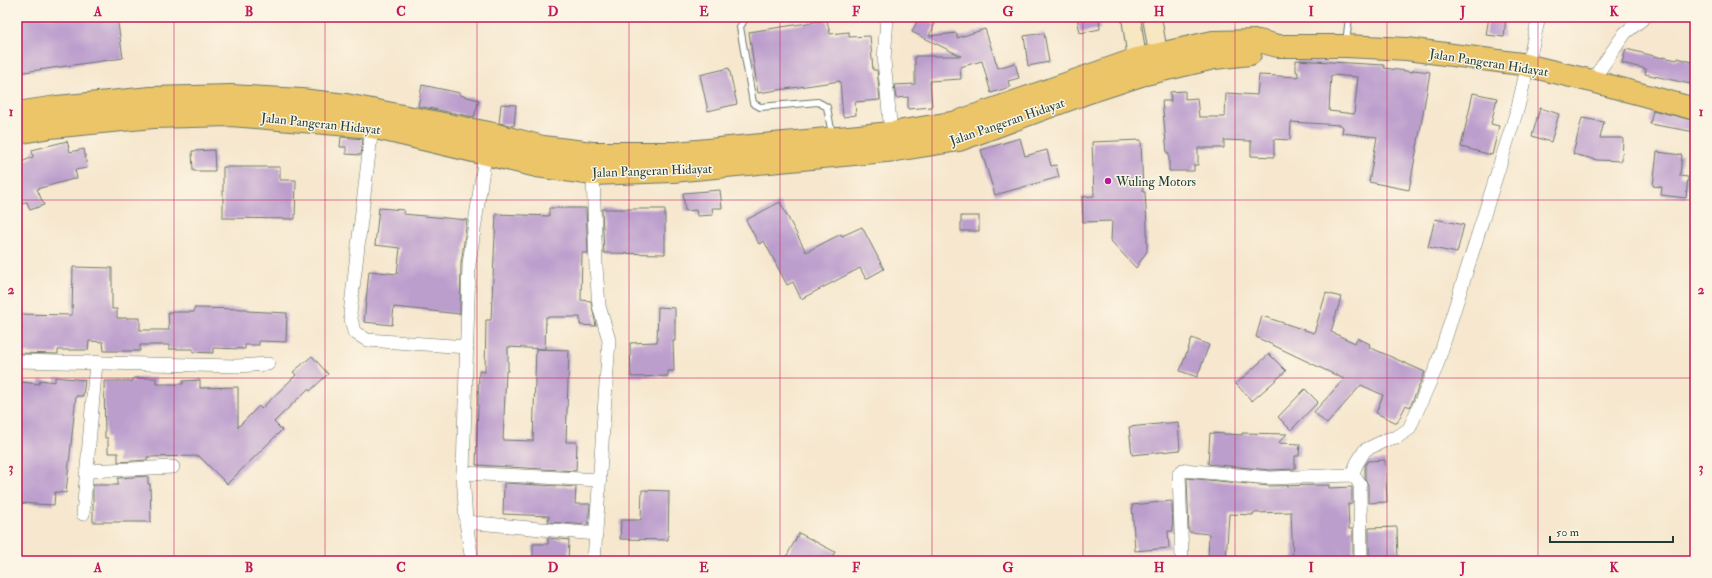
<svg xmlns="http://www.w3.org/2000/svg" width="1712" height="578" viewBox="0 0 1712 578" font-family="'IM FELL Double Pica',serif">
	<rect width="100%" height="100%" fill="#fcf5e5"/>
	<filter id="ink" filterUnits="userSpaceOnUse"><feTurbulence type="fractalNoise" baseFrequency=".025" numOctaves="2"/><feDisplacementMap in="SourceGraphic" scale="8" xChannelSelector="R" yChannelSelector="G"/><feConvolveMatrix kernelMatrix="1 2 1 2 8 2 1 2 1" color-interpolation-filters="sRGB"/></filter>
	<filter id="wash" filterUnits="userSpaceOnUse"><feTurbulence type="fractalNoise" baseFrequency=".012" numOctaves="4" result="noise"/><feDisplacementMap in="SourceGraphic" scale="16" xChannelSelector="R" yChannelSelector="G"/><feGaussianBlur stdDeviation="0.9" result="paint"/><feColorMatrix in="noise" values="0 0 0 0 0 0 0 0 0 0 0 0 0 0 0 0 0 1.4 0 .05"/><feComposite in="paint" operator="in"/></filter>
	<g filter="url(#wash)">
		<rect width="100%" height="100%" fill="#f6e7ce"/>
		<g id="blocks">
			<g fill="#bc9ecd" fill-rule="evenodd">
				<polygon points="17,17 117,17 123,58 17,73"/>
				<polygon points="919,17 935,24 929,36 957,33 957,38 985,29 998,68 1015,63 1019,78 1008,81 1010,87 991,93 982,61 960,67 961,79 930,81 932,107 908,109 908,97 896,98 894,85 915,84 915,56 961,56 912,32"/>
				<polygon points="1077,17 1099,17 1100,29 1080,33"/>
				<polygon points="1489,17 1506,17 1504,37 1486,35"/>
				<polygon points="827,20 830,34 849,32 849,37 870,36 873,70 877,70 880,100 855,102 856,115 843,117 840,81 758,93 749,32"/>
				<polygon points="1044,33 1049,62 1028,66 1024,36"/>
				<polygon points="1626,49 1662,58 1663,57 1677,60 1678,58 1695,63 1695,85 1645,74 1646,69 1622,63"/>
				<path d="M1296 60 1384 65V68L1413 72V70L1430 72 1420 131 1409 190 1369 182 1377 137 1342 133 1343 127 1341 125 1291 122 1290 140 1274 139V157L1251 156V141L1224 140V148H1198V165H1194V171H1169V153H1167L1162 101H1171L1170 92 1185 91V99L1197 98 1199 117H1225L1226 93 1257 95 1259 75 1298 77V72H1296ZM1331 75 1358 77 1354 114 1329 111Z"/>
				<polygon points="729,68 737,104 708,111 700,75"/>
				<polygon points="422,85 460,93 460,95 479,100 474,117 418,106"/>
				<polygon points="1473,93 1497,98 1491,124 1499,126 1492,155 1461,147"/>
				<polygon points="501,104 516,105 514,126 499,123"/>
				<polygon points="1540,108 1559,114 1551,142 1532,136"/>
				<polygon points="1653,110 1695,121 1695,132 1650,124"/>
				<polygon points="1582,118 1604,122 1600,138 1623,138 1622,161 1597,160 1573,154"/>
				<polygon points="341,137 363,139 361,155 346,154 346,147 340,147"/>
				<polygon points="1020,138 1025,156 1047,150 1051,166 1056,165 1059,177 995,195 981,150"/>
				<polygon points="1141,140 1143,192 1145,192 1147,225 1147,251 1136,268 1111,241 1112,221 1083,222 1082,197 1094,196 1092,142"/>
				<polygon points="67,141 70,152 84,149 87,168 75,170 77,178 37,189 44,205 30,210 27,202 17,206 17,164 33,157 32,150"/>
				<polygon points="214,150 215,171 193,171 192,151"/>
				<polygon points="1657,152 1682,155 1680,176 1688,177 1686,198 1661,195 1662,187 1653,186"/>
				<polygon points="223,167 280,167 280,180 296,180 295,219 223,218"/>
				<polygon points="720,190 722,208 712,208 713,215 697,216 696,210 685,211 683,193"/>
				<polygon points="780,202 806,252 841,234 842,236 862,227 884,269 866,279 860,268 801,299 793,282 787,285 764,241 759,244 746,220"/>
				<polygon points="379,208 404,210 403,214 467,220 461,264 460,314 394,307 392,325 364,322 369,271 397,274 400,248 375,245"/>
				<polygon points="549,208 586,208 588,253 582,253 581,300 591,301 596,326 580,325 580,317 546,317 545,349 508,347 508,371 506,371 503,440 533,441 536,349 569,350 566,442 577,442 576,471 476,465 479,371 485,372 486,320 491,320 496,214 549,216"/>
				<polygon points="602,209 665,209 665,254 604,253"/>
				<rect x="961" y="216" width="18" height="15"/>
				<polygon points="1435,219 1464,225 1457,253 1428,247"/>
				<polygon points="73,267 112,268 112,309 117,309 117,318 140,318 140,330 169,330 168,312 194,312 194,308 247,309 247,311 287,313 286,342 259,341 259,345 245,345 245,349 213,348 213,353 193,352 193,349 169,349 169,345 140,345 140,351 104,351 103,342 89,341 88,350 58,350 58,354 19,353 19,348 17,349 17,314 72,315"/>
				<polygon points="1326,293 1341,297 1331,332 1355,343 1357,338 1370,344 1369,347 1425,372 1410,407 1406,405 1397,423 1376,413 1383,395 1361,385 1327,424 1314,412 1344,379 1256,337 1262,316 1314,333"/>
				<polygon points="658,307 675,308 675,341 673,341 674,371 668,371 668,376 631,377 630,343 657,342"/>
				<polygon points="1192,338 1209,345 1197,377 1180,371"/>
				<polygon points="1269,354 1286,371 1252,401 1236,384"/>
				<polygon points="312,356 328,374 310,391 308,389 274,422 282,430 227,484 199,456 147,457 147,460 118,462 118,453 108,453 108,438 105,438 104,381 133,381 133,378 156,378 156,384 183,384 183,381 200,380 200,388 238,387 238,427 259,406 261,409 296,375 293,372"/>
				<polygon points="55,377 85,380 83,396 76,396 66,493 55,492 54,505 17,503 17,417 21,382 39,384 40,380 55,382"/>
				<polygon points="1305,389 1318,402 1291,430 1278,417"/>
				<polygon points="1178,422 1180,450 1132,455 1129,427"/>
				<polygon points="1210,433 1242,435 1242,433 1287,434 1278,443 1300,444 1299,456 1295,456 1295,469 1270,470 1208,464"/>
				<polygon points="1385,460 1387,502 1368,503 1368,485 1365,478 1365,465 1368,461"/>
				<polygon points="148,476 148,484 150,484 151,522 93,522 93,485 118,485 118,478"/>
				<polygon points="1187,478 1269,486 1329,485 1329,488 1352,487 1352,504 1348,504 1349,529 1353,529 1353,561 1293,561 1291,512 1253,513 1253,515 1229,514 1226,560 1208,559 1209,534 1189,532"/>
				<polygon points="504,483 576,487 575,504 590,504 588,525 548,522 549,516 503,514"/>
				<polygon points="642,490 669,491 668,540 620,539 621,520 641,520"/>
				<polygon points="1172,501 1173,531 1168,531 1169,548 1135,551 1132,505"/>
				<polygon points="1397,527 1398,561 1369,561 1369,528"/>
				<polygon points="799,533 835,552 830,561 784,561"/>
				<polygon points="548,538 569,540 568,561 533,561 533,544 548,544"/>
			</g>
		</g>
	</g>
	<g filter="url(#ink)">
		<use href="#blocks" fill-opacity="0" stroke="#6a786a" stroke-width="1"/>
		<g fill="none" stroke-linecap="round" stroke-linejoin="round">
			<defs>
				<g id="lane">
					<polyline points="746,17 740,27 753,103 760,107 818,102 827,107 832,135"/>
					<polyline points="1346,43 1349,17"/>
				</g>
				<g id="street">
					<polyline points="887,17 884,61 891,133"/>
					<polyline points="1592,81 1625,33 1645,17"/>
					<polyline points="372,127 350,314 354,332 367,340 467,347"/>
					<polyline points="593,174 596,267 599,306 609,340 594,561"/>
					<polyline points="17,361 237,366 268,364"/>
					<polyline points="87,471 173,467"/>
					<polyline points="463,473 600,480"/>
					<polyline points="1352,475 1357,463 1365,450 1388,439 1397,437 1409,429 1436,368 1518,107 1539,17"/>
					<polyline points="83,514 96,362"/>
					<polyline points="466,522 596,534"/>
					<polyline points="1182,559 1179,474 1183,470 1270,478 1352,475 1356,478 1360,485 1361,561"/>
					<polyline points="472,561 466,522 463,473 469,264 486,149"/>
				</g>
				<g id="secondary">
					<polyline points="1131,17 1137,59"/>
					<polyline points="1152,17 1158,53"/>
				</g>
				<g id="highway">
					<polyline points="17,113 57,107 151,98 231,96 301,100 346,105 377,111 489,133 543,147 592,153 676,153 891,133 957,122 1137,59 1213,42 1259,41 1278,46 1346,46 1407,49 1521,64 1592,81 1695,109"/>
					<polyline points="17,133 50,127 153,117 231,115 372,127 537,166 593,174 673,171 896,150 959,140 1089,92 1141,75 1214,58 1250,54"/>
				</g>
			</defs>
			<use href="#lane" stroke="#6a786a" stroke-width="8"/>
			<use href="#street" stroke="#6a786a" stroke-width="14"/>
			<use href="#secondary" stroke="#6a786a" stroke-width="20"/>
			<use href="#highway" stroke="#6a786a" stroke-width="24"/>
			<use href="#lane" stroke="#fff" stroke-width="6"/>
			<use href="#street" stroke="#fff" stroke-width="13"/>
			<use href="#secondary" stroke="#f7e8c3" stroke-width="18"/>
			<use href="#highway" stroke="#ecc569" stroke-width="22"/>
		</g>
	</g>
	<path fill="none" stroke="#c2185b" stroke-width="1" stroke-opacity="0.55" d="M174 17V561M325 17V561M477 17V561M629 17V561M780 17V561M932 17V561M1083 17V561M1235 17V561M1387 17V561M1538 17V561M17 200H1695M17 378H1695"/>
	<circle fill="#b5179e" stroke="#fcf5e5" stroke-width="1.5" cx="1108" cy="181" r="4"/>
	<g text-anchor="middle" stroke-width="3" stroke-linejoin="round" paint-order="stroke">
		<g font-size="13" fill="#1f3d34" stroke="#fcf5e5">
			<text transform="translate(1489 62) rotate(9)" y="5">Jalan Pangeran Hidayat</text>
			<text transform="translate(1007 121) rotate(-19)" y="5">Jalan Pangeran Hidayat</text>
			<text transform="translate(321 123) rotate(6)" y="5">Jalan Pangeran Hidayat</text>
			<text transform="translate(652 170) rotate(-2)" y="5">Jalan Pangeran Hidayat</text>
		</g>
		<g font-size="13" fill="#1f3d34" stroke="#fcf5e5" text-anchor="start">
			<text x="1116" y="186">Wuling Motors</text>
		</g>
	</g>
	<rect width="1712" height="578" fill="none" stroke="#fcf5e5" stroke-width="44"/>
	<path d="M1550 536v6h123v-6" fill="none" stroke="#1f3d34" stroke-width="2"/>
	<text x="1556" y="536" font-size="12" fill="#1f3d34" stroke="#fcf5e5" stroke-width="3" paint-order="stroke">50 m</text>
	<rect x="22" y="22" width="1668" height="534" fill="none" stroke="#c2185b" stroke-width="1.5"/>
	<g font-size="13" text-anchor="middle" font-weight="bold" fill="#c2185b">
		<text x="98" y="16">A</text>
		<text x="249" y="16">B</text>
		<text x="401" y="16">C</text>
		<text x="553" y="16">D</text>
		<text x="704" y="16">E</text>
		<text x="856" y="16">F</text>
		<text x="1008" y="16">G</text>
		<text x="1159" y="16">H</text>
		<text x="1311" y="16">I</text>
		<text x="1463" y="16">J</text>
		<text x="1614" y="16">K</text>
		<text x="11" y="116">1</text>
		<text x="1701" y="116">1</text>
		<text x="11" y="294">2</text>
		<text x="1701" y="294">2</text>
		<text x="11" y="472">3</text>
		<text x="1701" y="472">3</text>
		<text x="98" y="572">A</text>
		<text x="249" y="572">B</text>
		<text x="401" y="572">C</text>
		<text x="553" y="572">D</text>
		<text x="704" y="572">E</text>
		<text x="856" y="572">F</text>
		<text x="1008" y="572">G</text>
		<text x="1159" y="572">H</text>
		<text x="1311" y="572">I</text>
		<text x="1463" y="572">J</text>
		<text x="1614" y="572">K</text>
	</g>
</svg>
